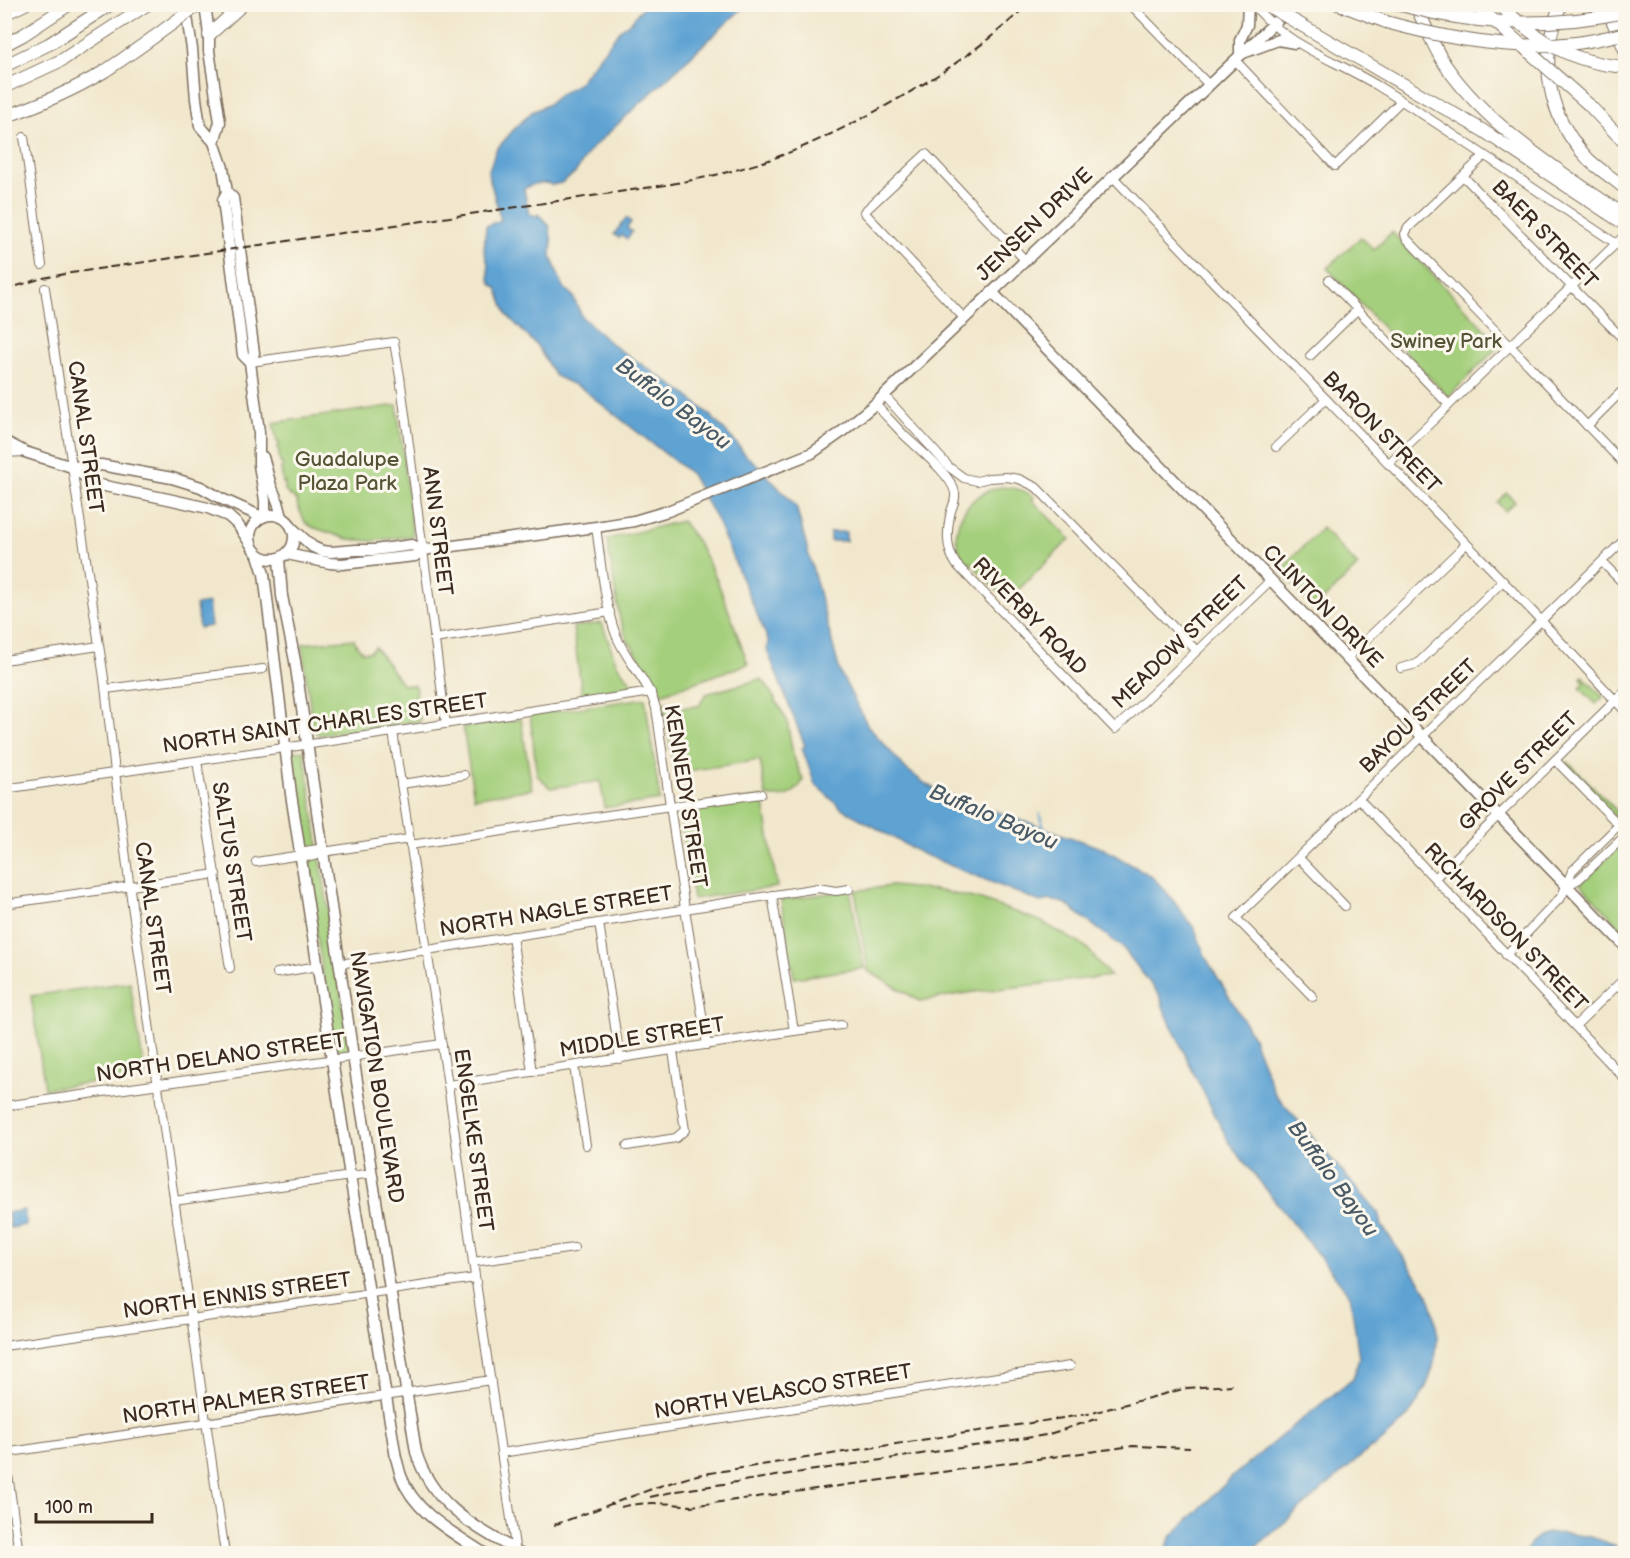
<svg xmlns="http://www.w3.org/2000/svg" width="1630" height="1558" viewBox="0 0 1630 1558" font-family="'Balsamiq Sans',sans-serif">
	<rect width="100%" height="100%" fill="#fbf7ec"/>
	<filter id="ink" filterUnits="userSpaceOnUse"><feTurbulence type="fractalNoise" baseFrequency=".0167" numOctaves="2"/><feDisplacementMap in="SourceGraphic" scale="12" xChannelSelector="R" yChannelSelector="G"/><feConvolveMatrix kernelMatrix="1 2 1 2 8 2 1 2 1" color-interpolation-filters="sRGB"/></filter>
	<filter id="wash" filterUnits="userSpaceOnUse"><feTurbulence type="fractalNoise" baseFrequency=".008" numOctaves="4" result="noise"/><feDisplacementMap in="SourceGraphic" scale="24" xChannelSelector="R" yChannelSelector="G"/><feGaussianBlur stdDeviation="1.35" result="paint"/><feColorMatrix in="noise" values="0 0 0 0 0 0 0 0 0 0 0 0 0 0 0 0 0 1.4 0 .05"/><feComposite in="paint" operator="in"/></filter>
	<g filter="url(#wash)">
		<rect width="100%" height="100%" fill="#f1e7cc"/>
		<g fill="#a4cf7c" stroke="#707c4d" stroke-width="1.5">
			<polygon points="1392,232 1500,345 1448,397 1327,268 1361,237 1374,250"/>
			<polygon points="397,405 413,536 372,541 348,539 312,527 305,522 297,504 298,502 291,495 290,496 285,491 285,483 283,483 281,468 283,467 282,463 280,463 278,446 279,446 279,442 277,442 273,423"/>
			<path d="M1001 487C1014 487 1024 489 1034 497L1032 500 1070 539 1010 598 1005 593 1002 595 970 562 967 565C942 534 965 493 1001 487Z"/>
			<polygon points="1507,493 1515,502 1505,511 1497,502"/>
			<path d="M682 521C715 560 730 617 748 664L661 694 647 669 627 639 620 620 607 539Z"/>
			<polygon points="1322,528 1358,566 1315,608 1279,571"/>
			<polygon points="602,623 617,665 635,687 582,695 573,627"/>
			<polygon points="354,639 357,646 363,652 370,652 375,647 403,685 415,685 420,721 319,735 313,730 302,644"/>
			<polygon points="1583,676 1603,697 1596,704 1580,688 1585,682 1581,678"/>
			<path d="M761 679 766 684 787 720 793 755 803 780C796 795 782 799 766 796L760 760 674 773 664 703H672L678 708 699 706 706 694Z"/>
			<polygon points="645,698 660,800 605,808 600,781 550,788 537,775 530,715"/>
			<polygon points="521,719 532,789 474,798 463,727"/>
			<polygon points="304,750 350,1051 335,1053 288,752"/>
			<polygon points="1568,762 1618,812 1614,816 1564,766"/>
			<polygon points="763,797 777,887 693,899 679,808"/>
			<polygon points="1625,841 1625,932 1580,884"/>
			<polygon points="891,886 935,890 978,899 1040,921 1086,947 1110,976 973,992 920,1001 868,971 855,891"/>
			<polygon points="850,890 864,968 794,978 781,900"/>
			<polygon points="130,982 145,1075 45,1089 31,996"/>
		</g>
		<g fill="#5ea3d3" stroke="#4c6678" stroke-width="1.5">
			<path d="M647 5H746L590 150 575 173 561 183 552 185C544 181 531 184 524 189L529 214 536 216 538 214 549 225 552 243 551 256 563 287 573 296 582 317 614 346 683 392 710 415 738 445 745 455 753 461 796 506 840 672 868 726 906 769 926 784 940 792 1104 849 1151 876 1165 890 1195 929 1206 958 1251 1033 1275 1094 1380 1215 1382 1226C1392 1240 1401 1254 1411 1268 1416 1276 1422 1283 1426 1291 1447 1333 1436 1381 1407 1417 1398 1428 1385 1438 1374 1448L1372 1447 1249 1553H1165L1170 1538 1233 1476 1292 1427 1353 1379 1359 1358 1350 1295 1230 1144 1194 1074 1164 1009 1160 996 1123 948 1064 903 1050 900 1040 902 920 853 841 808 815 784 802 748 805 746 767 650 768 640 717 521 691 474 581 388 555 376 538 347 507 315 497 288 492 285 489 279 488 264 484 250 486 226 501 220 488 173 496 150 517 126 532 112 547 105 560 94 578 84 620 30 631 22 640 10Z"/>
			<polygon points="626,218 631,222 627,228 632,232 627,239 622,235 619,238 614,234"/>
			<rect x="830" y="532" width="16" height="9"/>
			<polygon points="208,603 211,626 199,628 196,605"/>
			<polygon points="24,1210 26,1225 10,1228 8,1213"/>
			<path d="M1549 1533C1580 1534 1598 1536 1625 1551V1553H1526C1529 1542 1538 1534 1549 1533Z"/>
		</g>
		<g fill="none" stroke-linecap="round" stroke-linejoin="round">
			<polyline stroke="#5ea3d3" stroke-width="2" points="1040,814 1044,828"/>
		</g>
	</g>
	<g filter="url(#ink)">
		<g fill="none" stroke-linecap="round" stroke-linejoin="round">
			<defs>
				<g id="minor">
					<polyline points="1130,4 1209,85"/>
					<path d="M1253 4C1286 46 1334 59 1378 86 1462 138 1543 196 1626 250"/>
					<polyline points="1235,60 1335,166 1401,101"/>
					<polyline points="24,137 42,265"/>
					<polyline points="1484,156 1408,228 1405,234 1406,238 1626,466"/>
					<polyline points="1112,176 1257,328 1534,613 1626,712"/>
					<polyline points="1463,176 1626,342"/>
					<polyline points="1329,280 1449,405"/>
					<polyline points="45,288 104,678 115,772 132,905 225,1554"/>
					<polyline points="964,318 864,212 926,154 1025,260"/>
					<polyline points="1310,356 1357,310"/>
					<polyline points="250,362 394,342 400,377 446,724"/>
					<polyline points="884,395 949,467 964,478 977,481 989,478 1006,477 1019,479 1036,487 1197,651"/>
					<path d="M875 404C884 414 894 424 903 434 917 448 952 475 955 493 956 500 953 505 951 511 947 529 945 548 956 564L1115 729 1271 580"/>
					<polyline points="1587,426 1626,387"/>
					<polyline points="1276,447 1326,399"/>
					<polyline points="4,453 25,452"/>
					<polyline points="1388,464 1626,234"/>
					<path d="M596 527C601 560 604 604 616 635 626 661 648 680 656 708L685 909 707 1045"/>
					<polyline points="1602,562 1626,586"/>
					<polyline points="434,639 610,612"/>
					<polyline points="1346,659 1466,544"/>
					<polyline points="4,660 99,646"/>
					<polyline points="1401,668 1417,664 1503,581"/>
					<polyline points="106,689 263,669"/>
					<polyline points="393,732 448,1085 473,1262 516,1553"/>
					<polyline points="1555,760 1626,832"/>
					<polyline points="197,761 230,968"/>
					<polyline points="401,784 464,775"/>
					<polyline points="4,789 393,732 651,692"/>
					<polyline points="1359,799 1626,1080"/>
					<polyline points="410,845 642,810 761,794"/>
					<polyline points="301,855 305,851 318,849 323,852"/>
					<polyline points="1299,858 1345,906"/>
					<path d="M256 862 301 855C307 858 317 857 323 852L409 839"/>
					<polyline points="1435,878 1626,690"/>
					<polyline points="1567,886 1579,879 1626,835"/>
					<polyline points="772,895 794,1031"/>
					<polyline points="4,904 216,874"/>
					<polyline points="599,923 620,1059"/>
					<polyline points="512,936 532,1072"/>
					<polyline points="1506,955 1562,896 1572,871 1626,818"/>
					<polyline points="339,964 818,888 836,891 849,889"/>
					<polyline points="277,973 318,966"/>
					<polyline points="1313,997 1236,918 1626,538"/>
					<polyline points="1575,1026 1626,977"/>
					<polyline points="574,1066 586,1145"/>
					<polyline points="448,1085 794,1031 841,1025"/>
					<polyline points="4,1106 442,1044"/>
					<polyline points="627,1146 676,1138 685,1130 673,1051"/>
					<polyline points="174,1201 372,1173"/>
					<polyline points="473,1262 574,1248"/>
					<polyline points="4,1346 475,1278"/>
					<polyline points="4,1445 19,1554"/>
					<polyline points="4,1453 491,1380"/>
					<polyline points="501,1453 1070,1366"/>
					<polyline points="4,1552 18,1550"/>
				</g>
				<g id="major">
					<polyline points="185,4 192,49 196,99 200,126 214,142 223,168 227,192 223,200 243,355 250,362"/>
					<polyline points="205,4 209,35 209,51 220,122 214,142"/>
					<polyline points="1243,53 1278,40 1295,43"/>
					<polyline points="1240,54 1240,40 1247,25 1248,4"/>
					<polyline points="227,192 233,198 254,353 250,362 259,432 259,465 265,500 265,516"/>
					<polyline points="992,292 1626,947"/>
					<polyline points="4,441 25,452 72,467 95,484 168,499 208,508 228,516 238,525 250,543"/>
					<polyline points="263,457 271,486 278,502 282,517"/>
					<polyline points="72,467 101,465 172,478 201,487 222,499 262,517"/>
					<circle cx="272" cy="537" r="22"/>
					<polyline points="292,528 313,547 322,551 331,552 356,550 374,550 412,545 423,550 596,527 634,521 668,511 812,453 839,434 875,404 1272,25 1285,12 1289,4"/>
					<polyline points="287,554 330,563 342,564 415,556 423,550"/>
					<path d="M258 555 264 574 291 794 350 1176 396 1458C398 1464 399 1470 401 1476 415 1514 454 1533 485 1554"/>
					<path d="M279 559 282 596 295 661 353 1056 416 1452C432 1506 476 1527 522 1554"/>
				</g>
				<g id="highway">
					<polyline points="1338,4 1386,22"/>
					<path d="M1415 4C1425 24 1434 49 1446 66 1488 127 1561 172 1621 213"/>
					<polyline points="1508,4 1518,4"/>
					<path d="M1561 4C1537 60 1547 116 1589 160 1600 170 1614 179 1626 189"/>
					<polyline points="1604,4 1613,22 1626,52"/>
					<polyline points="4,14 25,4"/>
					<polyline points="209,35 243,4"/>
					<polyline points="4,45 23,35 70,4"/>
					<polyline points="1358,58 1482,130 1626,225"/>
					<polyline points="4,66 49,44 111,4"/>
					<polyline points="4,87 62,60 148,4"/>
					<polyline points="1588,104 1626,144"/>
				</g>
			</defs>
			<use href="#minor" stroke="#7b6c5b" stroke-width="10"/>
			<use href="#major" stroke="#7b6c5b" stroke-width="13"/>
			<use href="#highway" stroke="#7b6c5b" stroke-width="14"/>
			<use href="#minor" stroke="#fff" stroke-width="8"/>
			<use href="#major" stroke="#fff" stroke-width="10"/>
			<use href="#highway" stroke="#fff" stroke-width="12"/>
			<g stroke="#3b2a1e" stroke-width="2" stroke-dasharray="9 4.5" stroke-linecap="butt">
				<path d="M4 290 43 278 71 273 666 185C693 180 720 175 746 167 787 156 826 137 863 118 927 84 976 54 1028 4"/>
				<polyline points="650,1497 677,1491 1046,1435 1099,1418"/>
				<path d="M621 1507C644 1501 667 1503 691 1506L1133 1446 1190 1448"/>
				<polyline points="554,1525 660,1486 697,1475 1088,1414 1187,1388 1232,1385"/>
			</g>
			<defs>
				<g id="highway-bridge">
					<path d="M1398 4C1473 26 1550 28 1626 12"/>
					<polyline points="1475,4 1588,104"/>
					<path d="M1499 4C1537 41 1571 63 1626 67"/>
					<polyline points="1272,8 1358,58"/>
					<path d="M1386 22C1448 39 1512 51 1576 43 1593 41 1609 37 1626 33"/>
					<path d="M4 117C39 105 74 90 105 71 137 50 168 27 199 4"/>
				</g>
			</defs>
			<use href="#highway-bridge" stroke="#7b6c5b" stroke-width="14" stroke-linecap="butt"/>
			<use href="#highway-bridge" stroke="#fff" stroke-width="12"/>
		</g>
	</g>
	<g text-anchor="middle" stroke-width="6" stroke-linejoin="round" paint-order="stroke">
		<g font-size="21" fill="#3b2a1e" stroke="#fbf7ec">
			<text transform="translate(1034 224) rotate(-44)" y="7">JENSEN DRIVE</text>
			<text transform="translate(1545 234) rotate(46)" y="7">BAER STREET</text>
			<text transform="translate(1382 432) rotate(46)" y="7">BARON STREET</text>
			<text transform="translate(86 437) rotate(82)" y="7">CANAL STREET</text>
			<text transform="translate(438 531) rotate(83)" y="7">ANN STREET</text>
			<text transform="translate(1323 606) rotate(46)" y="7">CLINTON DRIVE</text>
			<text transform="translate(1030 616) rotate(46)" y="7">RIVERBY ROAD</text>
			<text transform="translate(1180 642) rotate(-44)" y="7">MEADOW STREET</text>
			<text transform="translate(1418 716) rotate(-44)" y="7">BAYOU STREET</text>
			<text transform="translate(325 723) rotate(-8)" y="7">NORTH SAINT CHARLES STREET</text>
			<text transform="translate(1518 771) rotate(-45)" y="7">GROVE STREET</text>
			<text transform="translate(686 796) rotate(81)" y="7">KENNEDY STREET</text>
			<text transform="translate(232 862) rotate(81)" y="7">SALTUS STREET</text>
			<text transform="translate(556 911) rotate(-9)" y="7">NORTH NAGLE STREET</text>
			<text transform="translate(153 918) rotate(82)" y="7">CANAL STREET</text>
			<text transform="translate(1506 927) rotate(46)" y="7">RICHARDSON STREET</text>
			<text transform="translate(642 1037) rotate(-9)" y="7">MIDDLE STREET</text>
			<text transform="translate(221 1057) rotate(-8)" y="7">NORTH DELANO STREET</text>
			<text transform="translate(377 1077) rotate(81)" y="7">NAVIGATION BOULEVARD</text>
			<text transform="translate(474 1140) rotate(82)" y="7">ENGELKE STREET</text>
			<text transform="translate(237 1295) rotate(-8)" y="7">NORTH ENNIS STREET</text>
			<text transform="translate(783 1391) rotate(-9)" y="7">NORTH VELASCO STREET</text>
			<text transform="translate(246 1399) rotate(-8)" y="7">NORTH PALMER STREET</text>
		</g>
		<g font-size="21" fill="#555336" stroke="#fbf7ec">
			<text x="1446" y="348">Swiney Park</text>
			<text x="347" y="466">Guadalupe<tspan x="347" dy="24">Plaza Park</tspan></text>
		</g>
		<g font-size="22" font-style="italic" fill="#495a66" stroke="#fbf7ec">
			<text transform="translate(674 403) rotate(37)" y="8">Buffalo Bayou</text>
			<text transform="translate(994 816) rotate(23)" y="8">Buffalo Bayou</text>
			<text transform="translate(1334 1178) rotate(54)" y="8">Buffalo Bayou</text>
		</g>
	</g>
	<rect width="1630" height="1558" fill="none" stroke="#fbf7ec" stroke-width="24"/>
	<path d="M36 1513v9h116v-9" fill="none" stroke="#3b2a1e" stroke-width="3"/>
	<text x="45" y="1513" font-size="18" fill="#3b2a1e" stroke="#fbf7ec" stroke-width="4.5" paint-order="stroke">100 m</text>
</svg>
